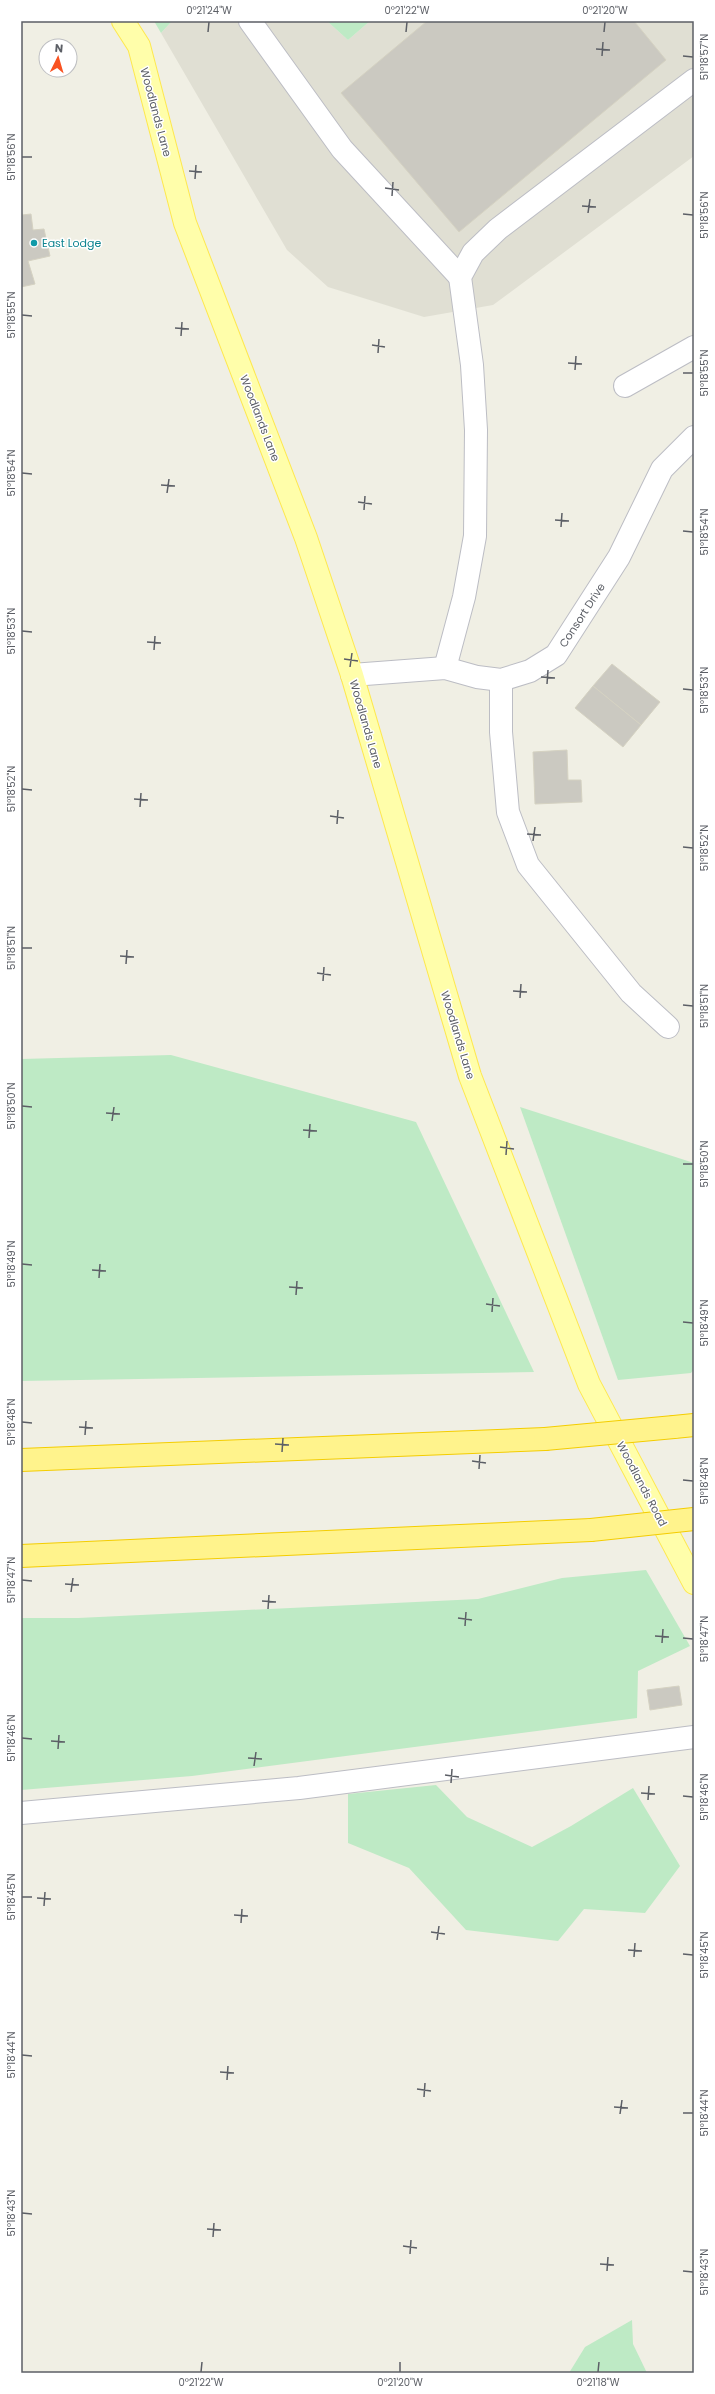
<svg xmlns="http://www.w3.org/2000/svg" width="715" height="2394" viewBox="0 0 715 2394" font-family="Poppins,sans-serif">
	<rect width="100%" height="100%" fill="#f0efe4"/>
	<polygon fill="#e0dfd3" points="172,21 327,21 348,40 370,21 694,21 694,156 493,305 424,317 328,287 287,250 161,33"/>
	<g fill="#beeac5">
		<polygon points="154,21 172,21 161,33"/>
		<polygon points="327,21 370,21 348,40"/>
		<polygon points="171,1055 416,1122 534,1372 21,1381 21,1059"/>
		<polygon points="520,1107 694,1163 694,1369 691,1373 618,1380"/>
		<polygon points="646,1570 690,1646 638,1671 637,1718 192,1776 21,1790 21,1618 78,1618 478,1599 562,1578"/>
		<polygon points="436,1785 467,1817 532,1847 571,1826 633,1788 680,1866 645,1913 584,1909 558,1941 466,1930 409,1868 348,1843 348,1794"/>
		<polygon points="632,2320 633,2344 647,2373 569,2373 585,2347"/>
	</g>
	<g fill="#cbc9c1" stroke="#d5d2c2">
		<polygon points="427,21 634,21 666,60 459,232 341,93"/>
		<polygon points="21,209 22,215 31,214 33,230 44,229 50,256 28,261 35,284 21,287"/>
		<polygon points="612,664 660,702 641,725 593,686"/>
		<polygon points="593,686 641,725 623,747 575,708"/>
		<polygon points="567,750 568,780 581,780 582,802 535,804 533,752"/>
		<polygon points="679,1686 682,1705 650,1710 647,1690"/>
	</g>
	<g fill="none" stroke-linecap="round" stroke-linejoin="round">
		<defs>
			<g id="minor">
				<polyline points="250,21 342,149 460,277"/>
				<polyline points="625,386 694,347"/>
				<polyline points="445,668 464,597 475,536 476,430 472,365 460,277 473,253 498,229 694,80"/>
				<polyline points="352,675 445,668 477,677 501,680 530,671 556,655 619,557 662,469 694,437"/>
				<polyline points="501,680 501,732 508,812 528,865 631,993 668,1027"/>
				<polyline points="21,1813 299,1788 694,1737"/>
			</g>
			<polyline id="major" points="123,21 139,46 185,223 306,538 352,675 470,1076 589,1384 694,1583"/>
			<g id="highway">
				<polyline points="674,1427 694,1425"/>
				<polyline points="21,1460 545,1439"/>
				<polyline points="21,1556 591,1530"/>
			</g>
		</defs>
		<use href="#minor" stroke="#bcbdc4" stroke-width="24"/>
		<use href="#major" stroke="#fee84f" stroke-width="24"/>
		<use href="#highway" stroke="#f4cd00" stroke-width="24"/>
		<use href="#minor" stroke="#fff" stroke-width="22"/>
		<use href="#major" stroke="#fffeaa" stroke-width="22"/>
		<use href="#highway" stroke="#fff38c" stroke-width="22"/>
		<defs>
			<g id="highway-bridge">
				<polyline points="545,1439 674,1427"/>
				<polyline points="591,1530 694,1519"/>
			</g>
		</defs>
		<use href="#highway-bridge" stroke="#f4cd00" stroke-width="24" stroke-linecap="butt"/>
		<use href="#highway-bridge" stroke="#fff38c" stroke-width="22"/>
	</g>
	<path fill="none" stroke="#5c5f66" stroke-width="1.5" d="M208 32 209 22M406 32 407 22M604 32 605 22M596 49 610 50M602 56 603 42M683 56 693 57M22 157H32M189 171 202 172M195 179 196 165M385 188 399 190M392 196 393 182M582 206 596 207M588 213 590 199M683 214 693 215M22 315 32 316M175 328 189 329M181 336 182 322M372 345 385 347M378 353 379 339M568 363 582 364M575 370 576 356M683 373H693M22 473 32 474M161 485 175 486M167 493 169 479M358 502 372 504M364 510 365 496M555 520 569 521M561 527 562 513M683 531 693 532M22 631 32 632M147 642 161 643M154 650 155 636M344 659 358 661M350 667 352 653M541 677 555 678M547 684 548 670M683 689 693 690M22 789 32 790M134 799 148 800M140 807 141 793M330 816 344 818M337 824 338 810M527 834 541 835M533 841 535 827M683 847 693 848M22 948H32M120 956 134 957M126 964 127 950M317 973 331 975M323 981 324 967M513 991 527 992M520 998 521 984M683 1005 693 1006M22 1106 32 1107M106 1113 120 1114M112 1121 114 1107M303 1130 317 1131M309 1138 310 1124M500 1147 514 1149M506 1155 507 1141M683 1164H693M22 1264 32 1265M92 1270 106 1271M99 1278 100 1264M289 1287 303 1288M296 1295 297 1281M486 1304 500 1306M492 1312 493 1298M683 1322 693 1323M22 1422 32 1423M79 1427 93 1428M85 1435 86 1421M275 1444 289 1445M282 1452 283 1438M472 1461 486 1463M479 1469 480 1455M683 1480 693 1481M22 1580 32 1581M65 1584 79 1585M71 1592 73 1578M262 1601 276 1602M268 1609 269 1595M458 1618 472 1620M465 1626 466 1612M655 1636 669 1637M683 1638 693 1639M662 1643 663 1629M22 1738 32 1739M51 1741 65 1742M58 1749 59 1735M248 1758 262 1759M254 1766 256 1752M445 1775 459 1777M451 1783 452 1769M641 1793 655 1794M683 1796 693 1797M648 1800 649 1786M22 1897H32M37 1898 51 1899M44 1906 45 1892M234 1915 248 1916M241 1923 242 1909M431 1932 445 1934M437 1940 439 1926M628 1950 642 1951M683 1954 693 1955M634 1957 635 1943M22 2055 32 2056M220 2072 234 2073M227 2080 228 2066M417 2089 431 2091M424 2097 425 2083M614 2107 628 2108M683 2113H693M620 2114 622 2100M22 2213 32 2214M207 2229 221 2230M213 2237 214 2223M403 2246 417 2248M410 2254 411 2240M600 2264 614 2265M607 2271 608 2257M683 2271 693 2272M201 2372 202 2362M400 2372V2362M598 2372 599 2362"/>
	<circle fill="#0f9aa8" stroke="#fff" stroke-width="1.5" cx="34" cy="243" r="4"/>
	<g text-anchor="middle" stroke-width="3" stroke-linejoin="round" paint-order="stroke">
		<g font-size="11" fill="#5c5f66" stroke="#fff">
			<text transform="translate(156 112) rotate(75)" y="4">Woodlands Lane</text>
			<text transform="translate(260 418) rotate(69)" y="4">Woodlands Lane</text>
			<text transform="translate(582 615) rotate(-57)" y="4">Consort Drive</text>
			<text transform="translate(366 724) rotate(74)" y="4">Woodlands Lane</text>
			<text transform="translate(458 1035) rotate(73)" y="4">Woodlands Lane</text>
			<text transform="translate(642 1484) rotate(62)" y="4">Woodlands Road</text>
		</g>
		<g font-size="11" fill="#0d838f" stroke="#fff" text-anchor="start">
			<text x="42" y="247">East Lodge</text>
		</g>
	</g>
	<rect width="715" height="2394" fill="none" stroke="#ffffff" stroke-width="44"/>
	<g transform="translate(58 58) rotate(5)"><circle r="19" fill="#ffffff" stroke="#bebfc2"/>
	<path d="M0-3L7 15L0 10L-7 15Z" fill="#f95221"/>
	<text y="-6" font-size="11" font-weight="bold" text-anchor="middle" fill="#5c5f66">N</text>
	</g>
	<rect x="22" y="22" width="671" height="2350" fill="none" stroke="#5c5f66" stroke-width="1.5"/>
	<g font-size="10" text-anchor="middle" fill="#5c5f66">
		<text x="209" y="14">0°21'24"W</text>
		<text x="407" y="14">0°21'22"W</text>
		<text x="605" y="14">0°21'20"W</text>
		<text transform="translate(704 57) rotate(-90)" y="4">51°18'57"N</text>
		<text transform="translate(11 157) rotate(-90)" y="4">51°18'56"N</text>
		<text transform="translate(704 215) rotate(-90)" y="4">51°18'56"N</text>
		<text transform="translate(11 315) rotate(-90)" y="4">51°18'55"N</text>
		<text transform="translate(704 373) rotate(-90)" y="4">51°18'55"N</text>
		<text transform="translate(11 473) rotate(-90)" y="4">51°18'54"N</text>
		<text transform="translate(704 532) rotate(-90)" y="4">51°18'54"N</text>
		<text transform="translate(11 631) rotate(-90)" y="4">51°18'53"N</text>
		<text transform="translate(704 690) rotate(-90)" y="4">51°18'53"N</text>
		<text transform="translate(11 789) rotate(-90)" y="4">51°18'52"N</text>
		<text transform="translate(704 848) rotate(-90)" y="4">51°18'52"N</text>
		<text transform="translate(11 948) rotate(-90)" y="4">51°18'51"N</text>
		<text transform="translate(704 1006) rotate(-90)" y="4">51°18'51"N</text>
		<text transform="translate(11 1106) rotate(-90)" y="4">51°18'50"N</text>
		<text transform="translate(704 1164) rotate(-90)" y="4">51°18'50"N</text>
		<text transform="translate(11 1264) rotate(-90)" y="4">51°18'49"N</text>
		<text transform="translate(704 1323) rotate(-90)" y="4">51°18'49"N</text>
		<text transform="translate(11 1422) rotate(-90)" y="4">51°18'48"N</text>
		<text transform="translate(704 1481) rotate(-90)" y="4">51°18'48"N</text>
		<text transform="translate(11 1580) rotate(-90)" y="4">51°18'47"N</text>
		<text transform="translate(704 1639) rotate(-90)" y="4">51°18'47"N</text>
		<text transform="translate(11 1738) rotate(-90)" y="4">51°18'46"N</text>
		<text transform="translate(704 1797) rotate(-90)" y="4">51°18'46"N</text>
		<text transform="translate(11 1897) rotate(-90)" y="4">51°18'45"N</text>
		<text transform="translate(704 1955) rotate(-90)" y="4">51°18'45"N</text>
		<text transform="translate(11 2055) rotate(-90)" y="4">51°18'44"N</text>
		<text transform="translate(704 2113) rotate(-90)" y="4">51°18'44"N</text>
		<text transform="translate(11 2213) rotate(-90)" y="4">51°18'43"N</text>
		<text transform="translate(704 2272) rotate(-90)" y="4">51°18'43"N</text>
		<text x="201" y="2386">0°21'22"W</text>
		<text x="400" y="2386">0°21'20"W</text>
		<text x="598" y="2386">0°21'18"W</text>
	</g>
</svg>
